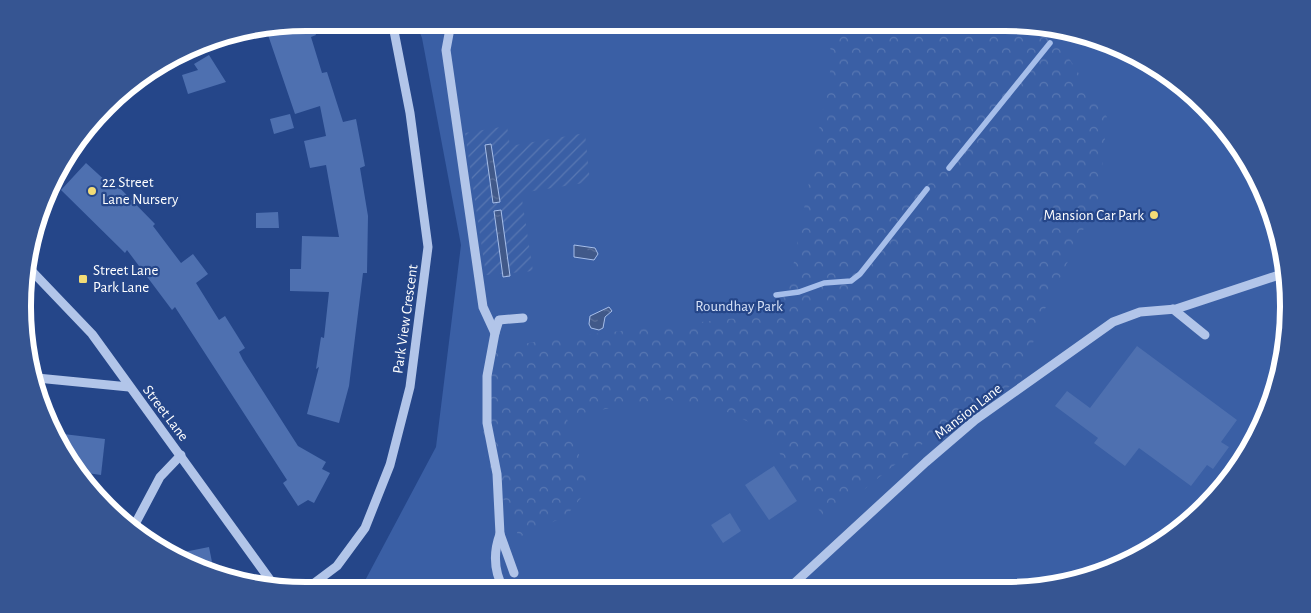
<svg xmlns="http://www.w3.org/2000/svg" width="1311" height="613" viewBox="0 0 1311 613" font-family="'Alegreya Sans',sans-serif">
	<defs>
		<pattern id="forest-crowns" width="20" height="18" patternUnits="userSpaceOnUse" patternTransform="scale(1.25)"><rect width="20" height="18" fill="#3a5fa5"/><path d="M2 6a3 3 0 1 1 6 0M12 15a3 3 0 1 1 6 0" fill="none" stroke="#5877b2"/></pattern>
		<pattern id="garden-furrows" width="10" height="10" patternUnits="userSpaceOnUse" patternTransform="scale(1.25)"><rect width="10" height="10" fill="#3a5fa5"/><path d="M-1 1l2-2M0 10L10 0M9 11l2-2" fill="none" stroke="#5877b2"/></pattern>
		<pattern id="water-ripples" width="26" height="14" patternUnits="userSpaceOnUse" patternTransform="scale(1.25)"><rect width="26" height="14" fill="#415989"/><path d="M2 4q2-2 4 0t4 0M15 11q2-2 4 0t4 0" fill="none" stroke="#5e729b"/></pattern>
	</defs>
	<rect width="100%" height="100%" fill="#254689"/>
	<polygon fill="#3a5fa5" points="416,23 1005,23 1113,44 1205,105 1267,198 1288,306 1267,415 1230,479 1178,532 1113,569 1042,588 360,590 436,447 461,245 422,38"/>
	<polygon fill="url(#forest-crowns)" points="821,23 1005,23 1052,32 1107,117 1099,197 1043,313 1021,379 912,451 826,520 762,428 716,407 662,399 566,416 590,487 566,516 519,537 483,450 483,387 488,351 549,339 764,315 792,272 833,56"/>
	<polygon fill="url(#garden-furrows)" points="507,126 510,146 585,133 590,182 521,193 533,271 486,275 465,133"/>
	<g fill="url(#water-ripples)" stroke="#a6beea">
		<polygon points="491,144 500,202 493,203 485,145"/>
		<polygon points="501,210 510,276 503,277 494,211"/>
		<polygon points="574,245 595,248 598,254 594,260 574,257"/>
		<polygon points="609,307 612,311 605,317 603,328 599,330 591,328 589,324 590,316"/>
	</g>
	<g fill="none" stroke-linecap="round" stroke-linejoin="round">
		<g stroke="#a6beea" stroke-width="5.5">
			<polyline points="949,168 1050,43"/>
			<polyline points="776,295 799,292 824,283 851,281 860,274 883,245 927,189"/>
		</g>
	</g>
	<g fill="#4e70b0">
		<polygon points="312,22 316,35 311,37 322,73 327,72 343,122 356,119 365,166 360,168 368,216 367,273 363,273 349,386 339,423 307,414 319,367 316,369 321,337 324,338 329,292 290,291 290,269 301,269 302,236 339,237 326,165 310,168 304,141 326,136 320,106 295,114 267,32 290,25"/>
		<polygon points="209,55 226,82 188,94 182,75 198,70 194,64"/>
		<polygon points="290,114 294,128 274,134 270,119"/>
		<polygon points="86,163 109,184 112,180 155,224 153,226 181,263 193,254 208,274 196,283 219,320 225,316 245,348 239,352 243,360 298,446 326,462 322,469 330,473 314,503 308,500 298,506 283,483 287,480 175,307 172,310 127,250 125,253 61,190"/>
		<polygon points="278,212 279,228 256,228 256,213"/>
		<polygon points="1137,346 1237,420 1221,442 1229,447 1213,469 1207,465 1191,486 1139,448 1125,466 1094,443 1098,438 1055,406 1067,391 1090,408"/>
		<polygon points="55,433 105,439 101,475 80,472 60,448"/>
		<polygon points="774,466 797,501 769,520 745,485"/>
		<polygon points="730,513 741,531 723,543 711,525"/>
		<polygon points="209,547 214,572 198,569 174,554"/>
	</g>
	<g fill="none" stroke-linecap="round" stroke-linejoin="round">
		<g stroke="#b2c5e9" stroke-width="9">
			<polyline points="451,23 446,50 483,307 495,333"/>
			<polyline points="27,266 92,334 273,584"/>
			<polyline points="1173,309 1205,335"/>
			<polyline points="37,378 129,387"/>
			<polyline points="133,528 160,477 181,455"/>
			<path d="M500 534C493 553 494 572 504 590"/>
			<polyline points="514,573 500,534 497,474 487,423 487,376 495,333 499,320 523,318"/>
			<polyline points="788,589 926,462 975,420 1113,322 1140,312 1176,309 1282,274"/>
			<polyline points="305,590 337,566 365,528 390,465 410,387 428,247 410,113 394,31 390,23"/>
		</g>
	</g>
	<g fill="#f3dc76" stroke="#254689" stroke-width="2">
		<circle cx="92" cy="191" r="5"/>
		<circle cx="1154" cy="215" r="5"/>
		<rect x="78" y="274" width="10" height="10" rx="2.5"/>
	</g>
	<g text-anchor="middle" stroke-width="4.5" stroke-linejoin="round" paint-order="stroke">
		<g font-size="15" fill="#fff" stroke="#254689" text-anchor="start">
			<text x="102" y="187">22 Street<tspan x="102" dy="17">Lane Nursery</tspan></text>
			<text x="1144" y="220" text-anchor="end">Mansion Car Park</text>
			<text x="93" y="275">Street Lane<tspan x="93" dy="17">Park Lane</tspan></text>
		</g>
		<g font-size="15" fill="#d6e1f7" stroke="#254689">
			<text x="739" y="311">Roundhay Park</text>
		</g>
		<g font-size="15" fill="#fff" stroke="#254689">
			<text transform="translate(405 319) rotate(-82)" y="5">Park View Crescent</text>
			<text transform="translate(968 411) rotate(-38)" y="5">Mansion Lane</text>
			<text transform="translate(166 413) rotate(53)" y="5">Street Lane</text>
		</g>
	</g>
	<path d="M0 0H1311V613H0ZM306 31H1005A275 275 0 0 1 1280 306V307A275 275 0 0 1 1005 582H306A275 275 0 0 1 31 307V306A275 275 0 0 1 306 31Z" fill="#365592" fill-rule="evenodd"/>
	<path fill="none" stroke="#fff" stroke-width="6" d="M306 31H1005A275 275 0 0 1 1280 306V307A275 275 0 0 1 1005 582H306A275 275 0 0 1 31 307V306A275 275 0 0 1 306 31Z"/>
</svg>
